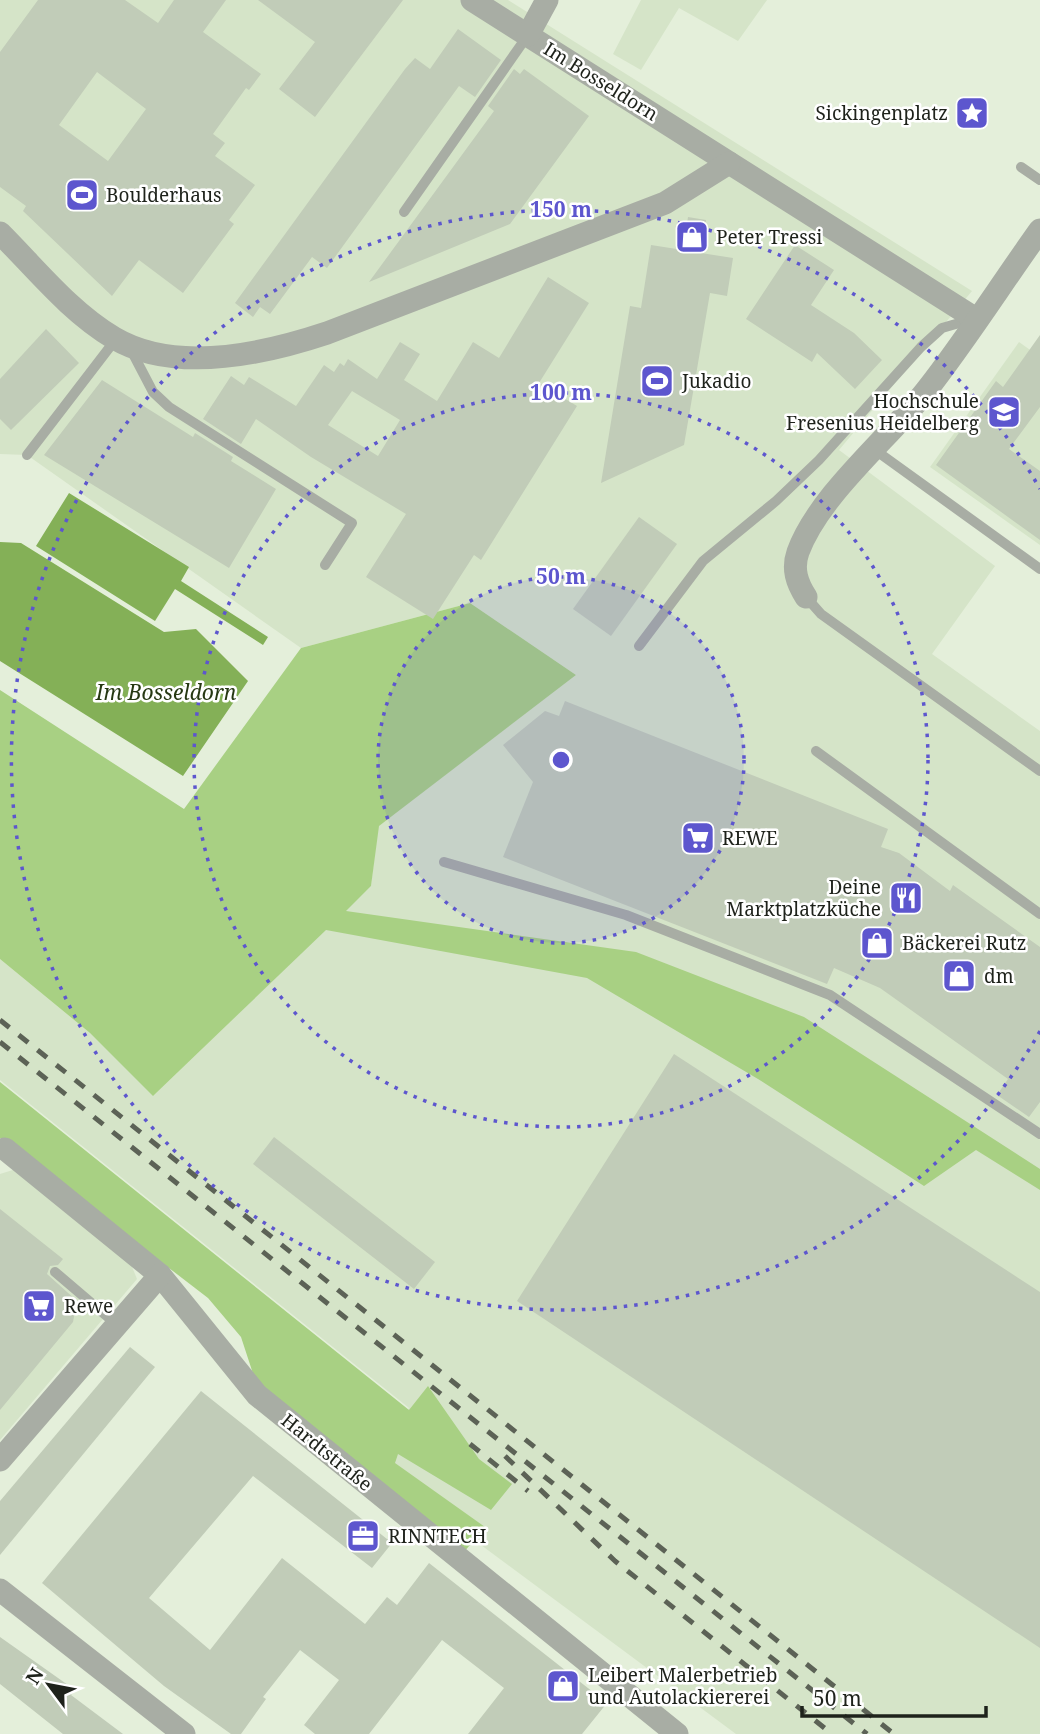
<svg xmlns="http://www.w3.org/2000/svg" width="1040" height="1734" viewBox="0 0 1040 1734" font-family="'Noto Serif',serif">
	<rect width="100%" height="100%" fill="#e4efda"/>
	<g fill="#d5e4c8">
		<polygon points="0,0 508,0 972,291 839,450 995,566 932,654 1040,731 1040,1734 736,1734 369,1462 409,1408 0,1080 0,959 90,1033 154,1095 371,886 378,826 576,675 470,603 301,648 27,455 0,454"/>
		<polygon points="641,0 767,0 738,41 679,8 641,70 613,54"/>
		<polygon points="1019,342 1040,357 1040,545 930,467"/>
		<polygon points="16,1169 128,1257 137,1279 0,1440 0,1174"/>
	</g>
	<g fill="#a8d083">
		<polygon points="470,603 576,675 379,826 371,886 346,911 636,952 804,1017 1040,1169 1040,1190 976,1150 924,1186 758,1079 587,978 326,930 153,1096 90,1033 0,959 0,690 184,809 301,648"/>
		<polygon points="0,1082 409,1410 428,1386 479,1459 512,1484 491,1510 398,1454 395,1463 485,1527 464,1552 259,1392 241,1337 208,1298 0,1138"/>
	</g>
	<g fill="#84b057">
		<polygon points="69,493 189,567 181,581 268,637 263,645 175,589 155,621 36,546"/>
		<polygon points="0,542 21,543 164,632 196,629 248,681 183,776 0,661"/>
	</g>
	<g fill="#c1ccb8" fill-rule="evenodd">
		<path d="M38 0H125L158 23 174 0H226L203 32 261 74 249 90 246 88 213 134 225 143 215 156 255 185 229 220 234 224 183 293 139 260 112 296 23 211 26 206 0 187V52ZM97 72 146 109 108 161 59 125Z"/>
		<polygon points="258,0 403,0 315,117 279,89 315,42"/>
		<polygon points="458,29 501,60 475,97 459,86 327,268 312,257 270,314 260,307 253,317 235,303 405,69 415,58 430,69"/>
		<polygon points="514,69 520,74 524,69 589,116 510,224 369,282 494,111 488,106"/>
		<polygon points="688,217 706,220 701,253 733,258 727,296 710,293 684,445 601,483 630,306 641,308 651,245 683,250"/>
		<polygon points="795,245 834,270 811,305 854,333 882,360 855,389 817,353 812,362 746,319"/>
		<path d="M548 277 589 303 539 383 577 406 481 560 474 555 433 619 366 577 406 514 311 457 256 419 241 444 203 419 231 376 244 385 249 377 296 406 324 365 334 372 340 363 344 366 348 359 377 379 400 342 420 354 404 380 437 401 473 342 499 358ZM352 391 400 420 378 456 328 425Z"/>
		<polygon points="46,329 79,363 11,430 0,419 0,379"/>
		<polygon points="1040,335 1040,407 1009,449 1040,471 1040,540 936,465 996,381 1003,387"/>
		<polygon points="102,380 193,437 195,433 233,457 231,461 276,489 229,568 44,455"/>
		<polygon points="639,517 677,544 611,636 573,609"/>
		<polygon points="565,701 888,829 881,847 899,853 950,891 953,885 1040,947 1040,1102 1029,1117 997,1095 1008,1079 880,988 834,968 827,984 503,857 533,782 503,745 545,711 559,716"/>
		<polygon points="674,1054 1040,1292 1040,1648 517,1301"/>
		<polygon points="274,1137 435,1262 414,1289 253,1164"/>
		<polygon points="0,1209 63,1259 58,1265 50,1266 47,1274 77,1301 73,1322 0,1410"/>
		<polygon points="130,1347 155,1367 0,1555 0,1501"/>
		<polygon points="201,1391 392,1543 372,1568 253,1476 149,1598 210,1650 282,1558 365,1624 387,1597 397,1605 429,1563 607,1703 582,1734 468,1734 504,1688 442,1640 369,1734 315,1734 304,1725 339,1680 300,1650 263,1697 266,1699 241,1734 231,1734 164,1686 42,1583"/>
		<polygon points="0,1637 75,1690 71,1695 123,1734 63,1734 0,1684"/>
	</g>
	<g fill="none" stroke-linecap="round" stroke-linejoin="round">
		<g stroke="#a8ada4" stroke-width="10">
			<polyline points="1021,167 1040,180"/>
			<polyline points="404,212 528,35"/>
			<polyline points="131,350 153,392 169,407 352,523 325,565"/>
			<polyline points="875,450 1040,569"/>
			<polyline points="27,455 116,339"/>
			<polyline points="806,597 821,614 1040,771"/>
			<polyline points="639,646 703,561 776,501 819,460 921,347 942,328 973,319"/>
			<polyline points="816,751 1040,914"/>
			<polyline points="444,862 626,915 830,995 1040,1134"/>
			<polyline points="55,1272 116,1324"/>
		</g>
		<g stroke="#a8ada4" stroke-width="23">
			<polyline points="472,0 976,319"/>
			<polyline points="528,35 547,0"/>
			<path d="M0 233C36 269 70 312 114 338 175 374 264 354 327 333L665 203 729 163"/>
			<path d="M806 597C797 583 792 569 798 552 819 495 888 439 926 391 966 340 1002 283 1040 230"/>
			<polyline points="5,1149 160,1275 257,1395 677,1734"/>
			<polyline points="0,1460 160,1275"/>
			<polyline points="0,1590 184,1734"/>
		</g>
		<g stroke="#5c6256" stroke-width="5" stroke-dasharray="12 12" stroke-linecap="butt">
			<polyline points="0,1020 894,1734"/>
			<polyline points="0,1042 867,1734"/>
			<polyline points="470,1444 528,1491"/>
			<polyline points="505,1456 615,1561 832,1734"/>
		</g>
	</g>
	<circle cx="561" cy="760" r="183" fill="#5d56ce" fill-opacity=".12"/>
	<g fill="none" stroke="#5d56ce" stroke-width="3.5" stroke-dasharray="3.5 7">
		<circle cx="561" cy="760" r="183"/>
		<circle cx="561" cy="760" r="367"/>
		<path d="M1040 1031A550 550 0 1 1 1040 489"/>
	</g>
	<defs>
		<symbol id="sight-square" viewBox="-11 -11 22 22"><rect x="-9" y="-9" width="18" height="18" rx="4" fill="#5d56ce" stroke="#fff"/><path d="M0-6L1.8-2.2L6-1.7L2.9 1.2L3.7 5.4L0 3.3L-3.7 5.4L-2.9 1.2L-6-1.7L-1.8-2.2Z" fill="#fff"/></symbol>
		<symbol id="stadium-square" viewBox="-11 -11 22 22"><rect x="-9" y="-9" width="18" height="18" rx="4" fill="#5d56ce" stroke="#fff"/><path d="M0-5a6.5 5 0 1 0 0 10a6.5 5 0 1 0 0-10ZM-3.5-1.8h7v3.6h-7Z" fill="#fff"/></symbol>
		<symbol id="shop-square" viewBox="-11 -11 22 22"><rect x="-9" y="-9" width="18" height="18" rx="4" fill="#5d56ce" stroke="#fff"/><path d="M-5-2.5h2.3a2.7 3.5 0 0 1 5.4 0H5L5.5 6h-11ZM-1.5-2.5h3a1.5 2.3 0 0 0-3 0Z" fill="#fff"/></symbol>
		<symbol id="university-square" viewBox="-11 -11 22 22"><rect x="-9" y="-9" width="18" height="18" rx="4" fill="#5d56ce" stroke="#fff"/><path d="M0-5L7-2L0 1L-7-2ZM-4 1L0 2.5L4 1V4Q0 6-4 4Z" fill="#fff"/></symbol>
		<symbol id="supermarket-square" viewBox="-11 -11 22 22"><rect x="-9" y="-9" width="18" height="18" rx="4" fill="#5d56ce" stroke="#fff"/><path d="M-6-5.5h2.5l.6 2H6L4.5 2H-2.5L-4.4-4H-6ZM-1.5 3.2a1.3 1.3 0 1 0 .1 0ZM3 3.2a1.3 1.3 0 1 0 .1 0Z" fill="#fff"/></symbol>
		<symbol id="restaurant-square" viewBox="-11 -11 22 22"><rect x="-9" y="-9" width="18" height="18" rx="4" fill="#5d56ce" stroke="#fff"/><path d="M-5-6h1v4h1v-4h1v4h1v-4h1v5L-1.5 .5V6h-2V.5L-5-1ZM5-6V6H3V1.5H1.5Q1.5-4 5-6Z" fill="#fff"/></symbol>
		<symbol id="office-square" viewBox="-11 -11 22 22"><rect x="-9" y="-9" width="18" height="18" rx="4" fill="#5d56ce" stroke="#fff"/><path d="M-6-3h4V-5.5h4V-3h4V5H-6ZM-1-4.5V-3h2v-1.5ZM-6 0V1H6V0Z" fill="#fff"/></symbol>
	</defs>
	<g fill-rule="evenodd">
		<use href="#sight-square" x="953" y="94" width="38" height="38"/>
		<use href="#stadium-square" x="63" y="176" width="38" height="38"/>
		<use href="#shop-square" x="673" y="218" width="38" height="38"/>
		<use href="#stadium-square" x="638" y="362" width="38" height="38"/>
		<use href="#university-square" x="985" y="393" width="38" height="38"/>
		<use href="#supermarket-square" x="679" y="819" width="38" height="38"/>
		<use href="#restaurant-square" x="887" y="879" width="38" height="38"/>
		<use href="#shop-square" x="858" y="924" width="38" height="38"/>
		<use href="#shop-square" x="940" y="957" width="38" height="38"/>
		<use href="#supermarket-square" x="20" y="1287" width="38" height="38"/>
		<use href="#office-square" x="344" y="1517" width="38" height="38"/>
		<use href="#shop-square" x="544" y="1667" width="38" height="38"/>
	</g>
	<g text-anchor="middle" stroke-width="5" stroke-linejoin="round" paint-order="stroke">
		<g font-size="19" fill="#1e221b" stroke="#fff">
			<text transform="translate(601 81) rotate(32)" y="7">Im Bosseldorn</text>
			<text transform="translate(327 1452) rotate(39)" y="7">Hardtstraße</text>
		</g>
		<g font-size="19" fill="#1e221b" stroke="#fff" text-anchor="start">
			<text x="948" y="120" text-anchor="end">Sickingenplatz</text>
			<text x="106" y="202">Boulderhaus</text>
			<text x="716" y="244">Peter Tressi</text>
			<text x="682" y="388">Jukadio</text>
			<text x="979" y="408" text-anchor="end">Hochschule<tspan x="979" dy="22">Fresenius Heidelberg</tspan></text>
			<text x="722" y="845">REWE</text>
			<text x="881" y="894" text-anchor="end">Deine<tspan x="881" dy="22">Marktplatzküche</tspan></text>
			<text x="902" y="950">Bäckerei Rutz</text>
			<text x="984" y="983">dm</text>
			<text x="64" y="1313">Rewe</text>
			<text x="388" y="1543">RINNTECH</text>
			<text x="588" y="1682">Leibert Malerbetrieb<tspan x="588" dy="22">und Autolackiererei</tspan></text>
		</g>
		<g font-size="21" font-style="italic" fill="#263813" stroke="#fff">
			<text x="166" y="700">Im Bosseldorn</text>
		</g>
	</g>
	<circle cx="561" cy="760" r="10" fill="#5d56ce" stroke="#fff" stroke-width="3.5"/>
	<g font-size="21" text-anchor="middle" font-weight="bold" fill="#5d56ce" stroke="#fff" stroke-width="5" stroke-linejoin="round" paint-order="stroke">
		<text x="561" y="217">150 m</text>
		<text x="561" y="400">100 m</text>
		<text x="561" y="584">50 m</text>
	</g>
	<g transform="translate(49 1685) rotate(302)" stroke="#ffffff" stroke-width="5" paint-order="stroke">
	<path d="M0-5L12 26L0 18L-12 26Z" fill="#1e221b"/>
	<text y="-10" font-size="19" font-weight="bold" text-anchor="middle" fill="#1e221b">N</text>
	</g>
	<path d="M802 1706v10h184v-10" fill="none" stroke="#1e221b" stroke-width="3.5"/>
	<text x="813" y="1706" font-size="21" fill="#1e221b" stroke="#ffffff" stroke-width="5" paint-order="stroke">50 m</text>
</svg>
